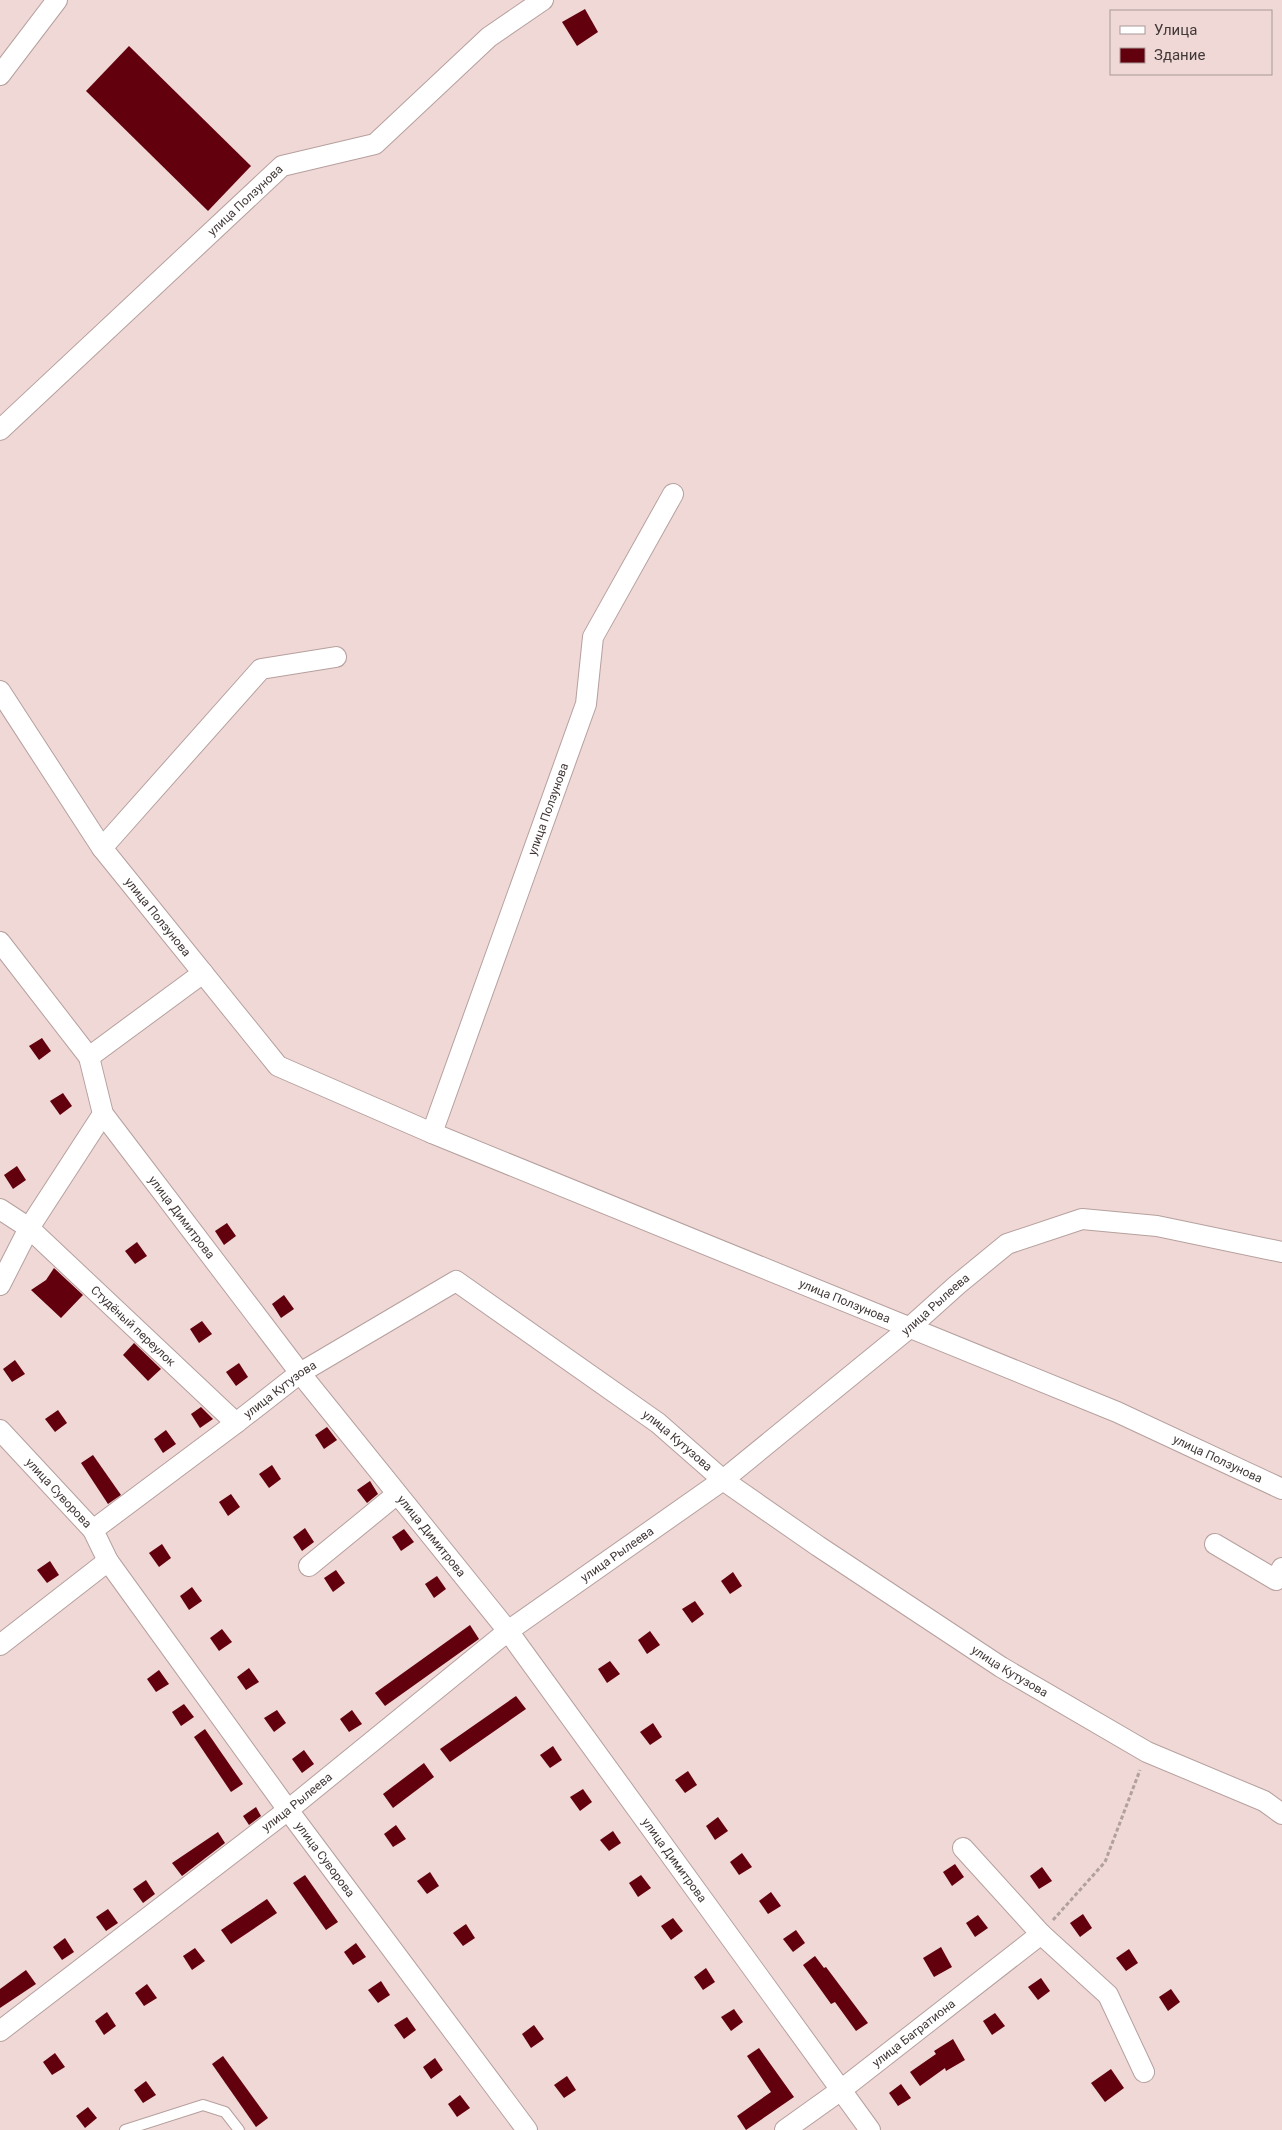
<svg xmlns="http://www.w3.org/2000/svg" width="1282" height="2130" viewBox="0 0 1282 2130" font-family="Roboto,sans-serif">
	<rect width="100%" height="100%" fill="#efd8d6"/>
	<g fill="#62010d">
		<polygon points="585,9 598,32 577,46 562,22"/>
		<polygon points="129,46 251,166 208,211 86,91"/>
		<polygon points="42,1038 51,1051 39,1060 29,1046"/>
		<polygon points="63,1093 72,1106 60,1115 50,1101"/>
		<polygon points="17,1166 26,1180 13,1189 4,1175"/>
		<polygon points="227,1223 236,1236 224,1245 215,1231"/>
		<polygon points="137,1242 147,1256 135,1264 125,1251"/>
		<polygon points="54,1268 83,1295 61,1318 31,1290 46,1280"/>
		<polygon points="284,1295 294,1309 281,1318 272,1304"/>
		<polygon points="202,1321 212,1334 199,1343 190,1329"/>
		<polygon points="134,1343 161,1369 148,1381 123,1355"/>
		<polygon points="15,1360 25,1374 12,1382 3,1369"/>
		<polygon points="239,1363 248,1377 236,1386 226,1372"/>
		<polygon points="201,1407 213,1419 200,1428 191,1414"/>
		<polygon points="58,1410 67,1423 55,1432 45,1419"/>
		<polygon points="327,1427 337,1440 324,1449 315,1435"/>
		<polygon points="166,1430 176,1444 163,1453 154,1439"/>
		<polygon points="93,1455 121,1495 108,1504 81,1463"/>
		<polygon points="272,1465 281,1479 269,1488 259,1474"/>
		<polygon points="370,1481 378,1494 367,1503 357,1490"/>
		<polygon points="231,1494 240,1507 228,1516 219,1502"/>
		<polygon points="305,1528 314,1542 302,1551 293,1537"/>
		<polygon points="404,1529 414,1542 401,1551 392,1537"/>
		<polygon points="162,1544 171,1558 159,1567 149,1553"/>
		<polygon points="50,1561 59,1575 47,1583 37,1570"/>
		<polygon points="336,1570 345,1583 333,1592 324,1578"/>
		<polygon points="733,1572 742,1586 730,1594 721,1581"/>
		<polygon points="437,1576 446,1589 434,1598 425,1584"/>
		<polygon points="192,1587 202,1601 189,1610 180,1596"/>
		<polygon points="695,1601 704,1614 692,1623 682,1609"/>
		<polygon points="470,1625 479,1639 385,1706 375,1693"/>
		<polygon points="222,1629 232,1642 219,1651 210,1638"/>
		<polygon points="650,1631 660,1645 647,1654 638,1640"/>
		<polygon points="610,1661 620,1674 607,1683 598,1669"/>
		<polygon points="249,1668 259,1682 246,1690 237,1677"/>
		<polygon points="159,1670 169,1684 156,1692 147,1679"/>
		<polygon points="516,1696 526,1709 450,1762 440,1749"/>
		<polygon points="184,1704 194,1717 181,1726 172,1712"/>
		<polygon points="277,1710 286,1723 274,1732 264,1718"/>
		<polygon points="352,1710 362,1724 349,1732 340,1719"/>
		<polygon points="653,1723 662,1737 650,1745 640,1732"/>
		<polygon points="205,1729 243,1784 231,1792 194,1737"/>
		<polygon points="553,1746 562,1760 550,1768 540,1755"/>
		<polygon points="304,1750 314,1764 302,1773 292,1759"/>
		<polygon points="424,1763 434,1777 393,1808 383,1794"/>
		<polygon points="688,1771 697,1785 685,1793 675,1780"/>
		<polygon points="583,1789 592,1802 580,1811 570,1797"/>
		<polygon points="256,1807 261,1816 249,1825 243,1816"/>
		<polygon points="718,1817 728,1831 715,1840 706,1826"/>
		<polygon points="396,1825 406,1839 393,1847 384,1834"/>
		<polygon points="613,1831 621,1843 609,1851 600,1840"/>
		<polygon points="218,1832 225,1843 182,1876 172,1863"/>
		<polygon points="742,1853 752,1867 739,1875 730,1862"/>
		<polygon points="955,1864 964,1877 952,1886 943,1872"/>
		<polygon points="1042,1867 1052,1881 1039,1889 1030,1876"/>
		<polygon points="430,1872 439,1886 427,1894 417,1881"/>
		<polygon points="305,1875 338,1922 326,1930 293,1883"/>
		<polygon points="641,1875 651,1888 638,1897 629,1883"/>
		<polygon points="146,1880 155,1894 143,1903 133,1889"/>
		<polygon points="771,1892 781,1906 768,1914 759,1901"/>
		<polygon points="267,1899 277,1913 231,1944 221,1930"/>
		<polygon points="108,1909 118,1923 106,1931 96,1917"/>
		<polygon points="1083,1914 1092,1928 1080,1937 1070,1923"/>
		<polygon points="978,1915 988,1928 975,1937 966,1923"/>
		<polygon points="673,1918 683,1931 671,1940 661,1926"/>
		<polygon points="466,1924 475,1938 463,1946 453,1933"/>
		<polygon points="796,1930 805,1943 793,1952 783,1939"/>
		<polygon points="65,1938 74,1952 62,1960 53,1947"/>
		<polygon points="356,1943 366,1957 353,1965 344,1952"/>
		<polygon points="941,1947 952,1967 934,1977 923,1958"/>
		<polygon points="195,1948 205,1961 192,1970 183,1956"/>
		<polygon points="1129,1949 1138,1963 1126,1971 1116,1958"/>
		<polygon points="815,1956 824,1968 826,1967 868,2023 856,2031 835,2002 831,2004 803,1965"/>
		<polygon points="706,1968 715,1982 703,1990 694,1977"/>
		<polygon points="26,1970 36,1984 0,2008 0,1989"/>
		<polygon points="1041,1978 1050,1991 1038,2000 1028,1987"/>
		<polygon points="381,1981 390,1995 378,2003 368,1990"/>
		<polygon points="147,1984 157,1998 144,2006 135,1993"/>
		<polygon points="1171,1989 1180,2002 1168,2011 1159,1997"/>
		<polygon points="734,2009 743,2022 731,2031 721,2017"/>
		<polygon points="107,2012 116,2026 104,2035 95,2021"/>
		<polygon points="995,2013 1005,2026 992,2035 983,2021"/>
		<polygon points="407,2017 416,2030 404,2039 394,2025"/>
		<polygon points="534,2025 544,2039 531,2048 522,2034"/>
		<polygon points="953,2039 965,2060 946,2071 945,2068 920,2086 910,2072 936,2054 934,2051"/>
		<polygon points="759,2048 794,2097 746,2130 737,2116 771,2092 747,2056"/>
		<polygon points="55,2053 65,2067 52,2075 43,2062"/>
		<polygon points="223,2056 268,2118 256,2127 212,2064"/>
		<polygon points="435,2058 443,2070 431,2079 423,2067"/>
		<polygon points="1111,2069 1124,2088 1105,2102 1091,2083"/>
		<polygon points="567,2076 576,2090 564,2098 554,2085"/>
		<polygon points="146,2081 156,2095 143,2103 134,2090"/>
		<polygon points="901,2084 911,2098 898,2106 889,2093"/>
		<polygon points="460,2095 470,2108 457,2117 448,2104"/>
		<polygon points="88,2107 97,2118 85,2128 76,2116"/>
	</g>
	<g fill="none" stroke-linecap="round" stroke-linejoin="round">
		<defs>
			<polyline id="lane" points="125,2130 203,2105 225,2112 239,2130"/>
			<g id="street">
				<polyline points="0,75 57,0"/>
				<path id="s1" d="M0 430 282 166 375 144 489 37 543 0"/>
				<path id="s2" d="M0 691 102 848 278 1066 432 1133 1117 1412 1282 1489"/>
				<polyline points="102,848 261,669 336,657"/>
				<path id="s3" d="M0 942 89 1057 103 1114 300 1373 508 1631 870 2130"/>
				<polyline points="89,1057 203,973"/>
				<path id="s4" d="M103 1114 29 1228 236 1423"/>
				<path id="s5" d="M432 1133 586 704 593 637 673 494"/>
				<polyline points="0,1209 29,1228 0,1285"/>
				<path id="s6" d="M0 1430 93 1530 108 1561 288 1810 527 2130"/>
				<path id="s7" d="M93 1530 236 1423 300 1373 456 1281 658 1423 723 1480 818 1546 1001 1667 1147 1752 1264 1801 1282 1814"/>
				<polyline points="1215,1544 1276,1580 1282,1568"/>
				<polyline points="309,1566 397,1494"/>
				<polyline points="0,1645 108,1561"/>
				<polyline points="963,1848 1041,1934 1108,1995 1144,2072"/>
				<path id="s8" d="M0 2031 288 1810 508 1631 723 1480 908 1329 957 1285 1007 1244 1082 1219 1157 1226 1282 1252"/>
				<path id="s9" d="M785 2130 841 2090 1041 1934"/>
			</g>
		</defs>
		<use href="#lane" stroke="#b6a09e" stroke-width="12"/>
		<use href="#street" stroke="#b6a09e" stroke-width="22"/>
		<polyline stroke="#b2a09e" stroke-width="3" stroke-dasharray="4 2.5" stroke-linecap="butt" points="1053,1920 1105,1862 1140,1770"/>
		<use href="#lane" stroke="#fff" stroke-width="10"/>
		<use href="#street" stroke="#fff" stroke-width="20"/>
	</g>
	<g text-anchor="middle" stroke-width="5" stroke-linejoin="round" paint-order="stroke">
		<g font-size="12" fill="#413837" stroke="#efd8d6">
			<text dy="4" stroke="none"><textPath href="#s1" startOffset="336">улица Ползунова</textPath></text>
			<text dy="4" stroke="none"><textPath href="#s5" startOffset="344">улица Ползунова</textPath></text>
			<text dy="4" stroke="none"><textPath href="#s2" startOffset="276">улица Ползунова</textPath></text>
			<text dy="4" stroke="none"><textPath href="#s3" startOffset="334">улица Димитрова</textPath></text>
			<text dy="4" stroke="none"><textPath href="#s2" startOffset="1081">улица Ползунова</textPath></text>
			<text dy="4" stroke="none"><textPath href="#s8" startOffset="1185">улица Рылеева</textPath></text>
			<text dy="4" stroke="none"><textPath href="#s4" startOffset="279">Студёный переулок</textPath></text>
			<text dy="4" stroke="none"><textPath href="#s7" startOffset="234">улица Кутузова</textPath></text>
			<text dy="4" stroke="none"><textPath href="#s7" startOffset="714">улица Кутузова</textPath></text>
			<text dy="4" stroke="none"><textPath href="#s2" startOffset="1486">улица Ползунова</textPath></text>
			<text dy="4" stroke="none"><textPath href="#s6" startOffset="86">улица Суворова</textPath></text>
			<text dy="4" stroke="none"><textPath href="#s3" startOffset="739">улица Димитрова</textPath></text>
			<text dy="4" stroke="none"><textPath href="#s8" startOffset="780">улица Рылеева</textPath></text>
			<text dy="4" stroke="none"><textPath href="#s7" startOffset="1119">улица Кутузова</textPath></text>
			<text dy="4" stroke="none"><textPath href="#s8" startOffset="375">улица Рылеева</textPath></text>
			<text dy="4" stroke="none"><textPath href="#s6" startOffset="540">улица Суворова</textPath></text>
			<text dy="4" stroke="none"><textPath href="#s3" startOffset="1144">улица Димитрова</textPath></text>
			<text dy="4" stroke="none"><textPath href="#s9" startOffset="161">улица Багратиона</textPath></text>
		</g>
	</g>
	<rect x="1110" y="10" width="162" height="65" fill="#efd8d6" stroke="#a99896"/>
	<rect x="1120" y="26" width="25" height="8" fill="#ffffff" stroke="#a99896"/>
	<text x="1154" y="35" font-size="15" fill="#413837">Улица</text>
	<rect x="1120" y="48" width="25" height="15" fill="#62010d" stroke="#a99896"/>
	<text x="1154" y="60" font-size="15" fill="#413837">Здание</text>
</svg>
